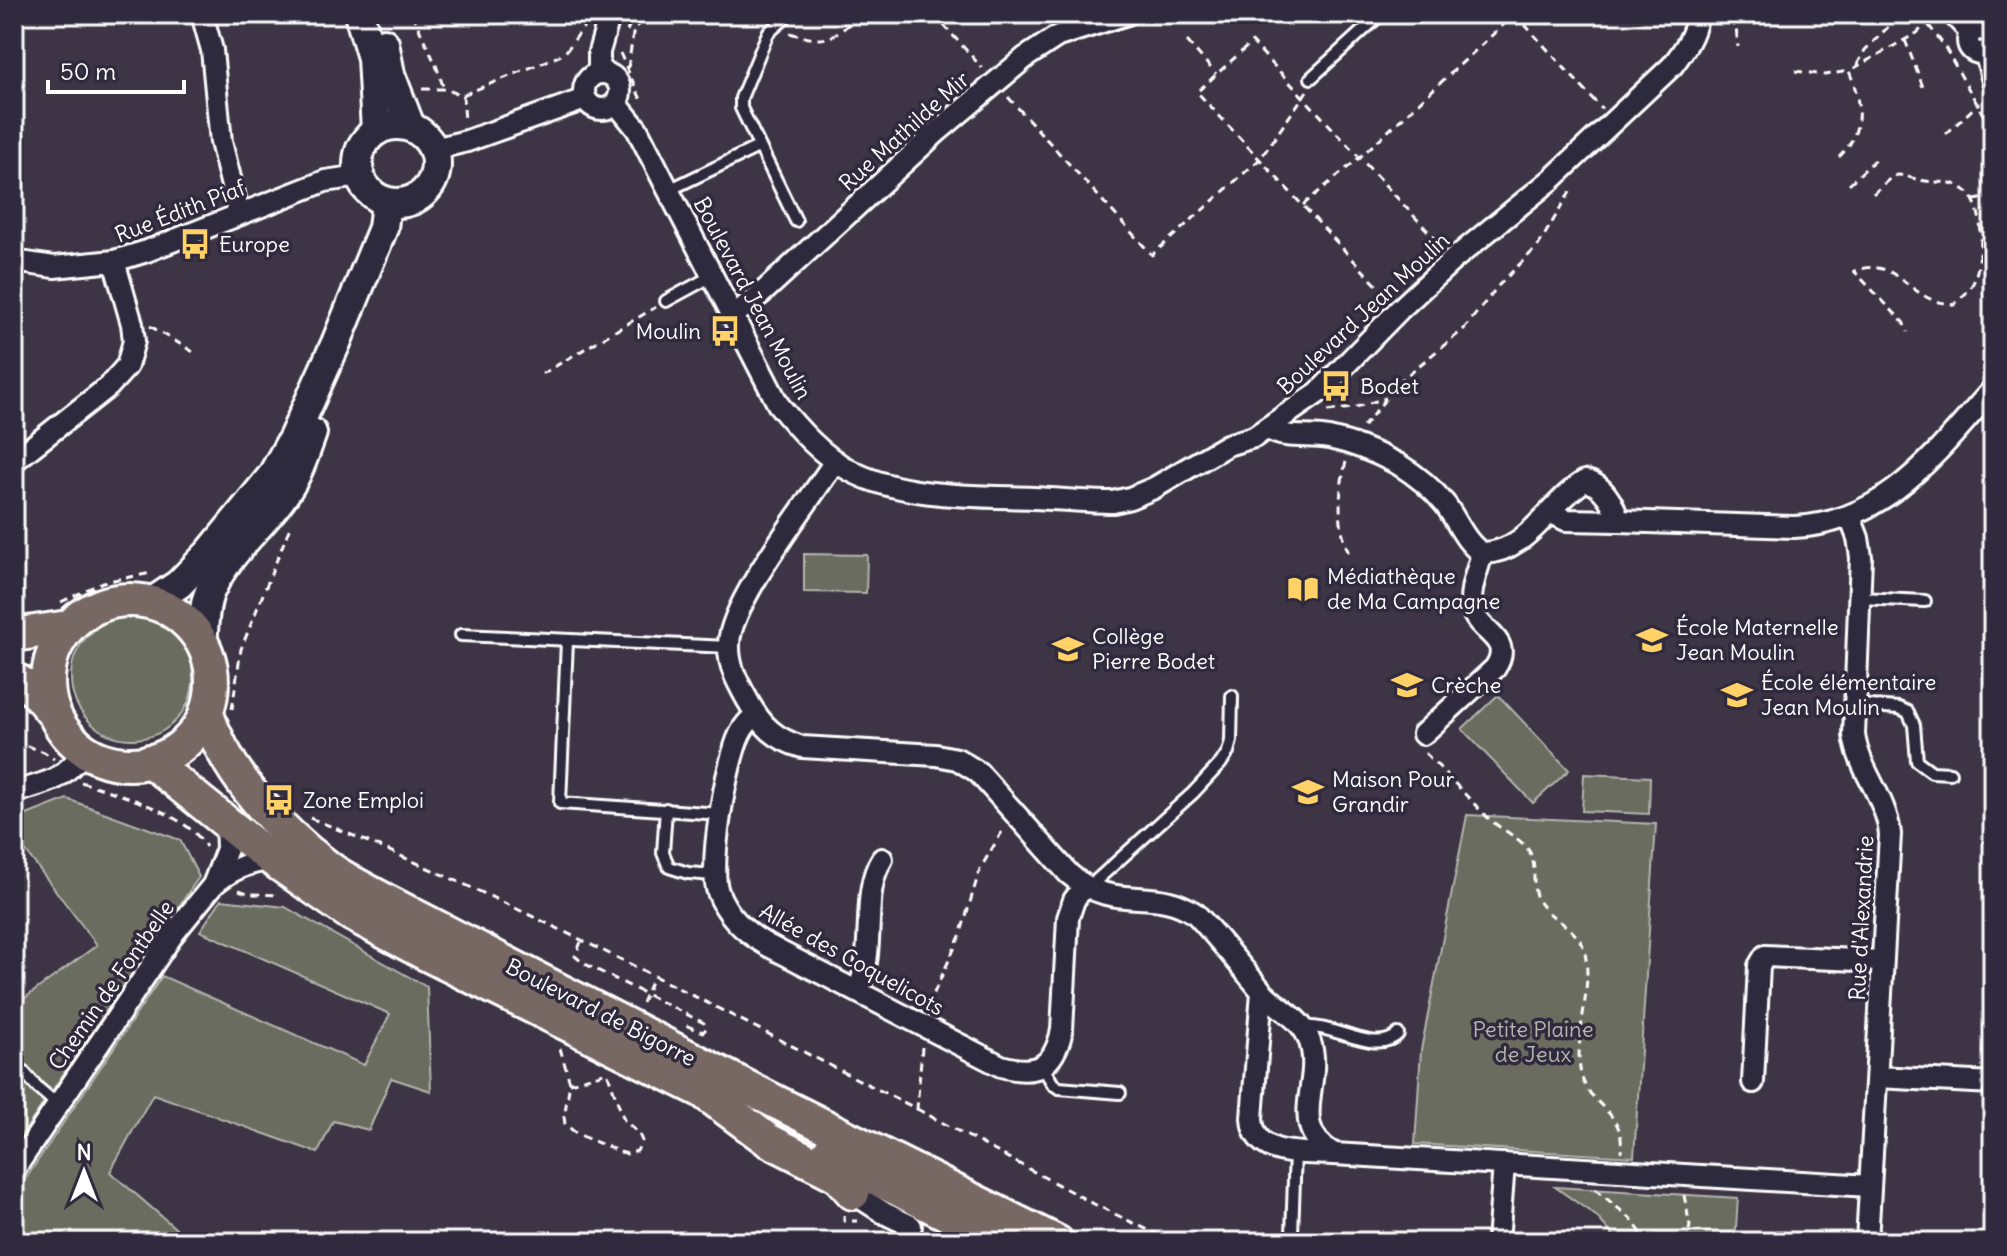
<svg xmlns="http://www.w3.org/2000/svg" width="2007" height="1256" viewBox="0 0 2007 1256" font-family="Delius,sans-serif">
	<rect width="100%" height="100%" fill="#3d3445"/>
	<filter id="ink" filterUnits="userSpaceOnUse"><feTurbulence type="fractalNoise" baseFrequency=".0125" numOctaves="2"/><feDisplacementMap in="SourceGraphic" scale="16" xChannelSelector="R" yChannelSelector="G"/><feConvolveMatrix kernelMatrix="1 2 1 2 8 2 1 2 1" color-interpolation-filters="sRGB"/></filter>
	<g filter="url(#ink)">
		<g fill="#696c5e" stroke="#b4b6ae" stroke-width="2">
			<polygon points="804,554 867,555 866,593 804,592"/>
			<circle cx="132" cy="678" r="61"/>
			<polygon points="1498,695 1569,770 1533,803 1462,729"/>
			<polygon points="1584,774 1650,777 1649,814 1582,811"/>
			<polygon points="67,799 180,840 199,877 14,1146 14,1006 97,945 14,836 14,820"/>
			<polygon points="1467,815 1656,824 1634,1157 1415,1144 1421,1050"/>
			<polygon points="221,900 285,907 427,987 431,1091 391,1078 369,1130 333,1121 318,1153 153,1094 110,1172 182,1234 181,1242 14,1242 14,1196 162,976 364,1065 390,1014 200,931"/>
			<polygon points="1555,1187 1738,1198 1735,1242 1619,1242 1596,1216"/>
		</g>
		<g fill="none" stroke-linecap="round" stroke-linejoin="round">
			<defs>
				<g id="service">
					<polyline points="784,19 768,33 741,98 741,108 796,221"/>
					<polyline points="1990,33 1993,32"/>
					<polyline points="1311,78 1381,14"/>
					<polyline points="669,190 758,147"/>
					<polyline points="666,301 712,276"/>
					<polyline points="1860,598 1925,601"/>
					<polyline points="461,635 729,647"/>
					<polyline points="567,641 560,803 721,814"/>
					<polyline points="1855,705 1899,708 1908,712 1914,725 1917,761 1932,772 1950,773"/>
					<polyline points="666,809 663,853 669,867 688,873 714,875"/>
					<polyline points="1089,887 1193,793 1221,763 1228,752 1231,741 1232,696"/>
					<path d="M1303 1027C1333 1023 1376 1056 1398 1034"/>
					<polyline points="14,1061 38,1088 58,1105"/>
					<polyline points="1042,1066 1053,1084 1059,1088 1120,1093"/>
					<polyline points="1292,1234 1295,1152"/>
				</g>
				<g id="minor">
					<polyline points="202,14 212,50 221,142 239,214"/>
					<polyline points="1953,14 1971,33"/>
					<circle cx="1980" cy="41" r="12"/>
					<polyline points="1985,52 1993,81"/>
					<polyline points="599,72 599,52 610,14"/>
					<circle cx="602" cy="91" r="18"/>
					<path d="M616 103 637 129 778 404C798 429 822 456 851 471 902 498 976 496 1033 498 1060 499 1086 502 1113 502L1130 498 1154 488 1227 445 1254 437 1319 392 1400 309 1454 259 1552 179 1672 66C1685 49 1694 36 1698 14"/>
					<polyline points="434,149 467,141 585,99"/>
					<polyline points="14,261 54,267 114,261 147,251 325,181 359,176"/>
					<polyline points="734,315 762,293 938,131 1026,57 1058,36 1127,14"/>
					<path d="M1269 429C1285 440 1309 434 1329 438 1353 443 1377 453 1398 464 1416 475 1432 488 1445 504 1457 520 1465 543 1482 553 1478 570 1468 591 1472 609 1478 633 1515 638 1495 668L1423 734"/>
					<polyline points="14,461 108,387 127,366 134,341 132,324 114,261"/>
					<path d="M835 461C810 501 730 601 729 644 728 666 738 683 748 701 762 726 775 739 802 747L936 755 957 759 978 772 1069 874C1115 914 1153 884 1196 914 1218 938 1239 964 1260 989 1276 1009 1302 1016 1310 1042 1324 1083 1285 1126 1334 1154 1303 1152 1254 1159 1252 1118L1262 992"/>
					<polyline points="1550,512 1566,520 1618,521"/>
					<path d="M1850 517 1858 538 1861 557 1854 735C1859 771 1886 797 1890 834L1867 1242"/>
					<path d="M1482 553C1527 554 1551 500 1585 481 1602 483 1615 505 1618 521L1794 527C1886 523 1936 453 1993 389"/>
					<path d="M756 715C749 721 744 725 740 734 727 760 708 865 718 892 727 916 746 933 767 945L1001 1066C1037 1076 1054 1067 1062 1030L1068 918 1074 900 1084 887"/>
					<path d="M14 792C50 782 61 781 85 751"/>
					<path d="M213 885C230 870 251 861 273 860"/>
					<path d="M858 990C877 949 860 893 882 859"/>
					<polyline points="1877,1077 1993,1083"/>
					<polyline points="1753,1082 1759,966 1765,956 1882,961"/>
					<polyline points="1334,1154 1870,1186"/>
					<polyline points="14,1170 174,933 213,885 227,849 226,822"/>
					<polyline points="853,1193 884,1213 911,1226"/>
					<polyline points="1498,1242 1504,1164"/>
				</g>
				<g id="secondary">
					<polyline points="359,14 372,58 376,131"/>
					<polyline points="384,43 390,74 410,126"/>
					<circle cx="397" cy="164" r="39"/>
					<polyline points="151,603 179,584 210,552 272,476 293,438 336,343 383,228 386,202"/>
					<path d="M202 644C204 626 203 605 211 589 228 551 265 524 287 490 299 472 305 452 312 433"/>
				</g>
				<g id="primary">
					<circle cx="130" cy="682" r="82"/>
					<polyline points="14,635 68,627"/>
					<polyline points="14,679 34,690 53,713"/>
					<path d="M206 711C226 774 277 829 329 868 347 881 368 891 388 902L778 1103 1057 1242"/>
					<polyline points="150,761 273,860 351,914 426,954 702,1091 768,1140 837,1175 853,1193"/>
					<polyline points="827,1154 1003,1242"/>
				</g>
			</defs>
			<use href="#service" stroke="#fff" stroke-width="16"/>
			<use href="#minor" stroke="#fff" stroke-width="26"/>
			<use href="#secondary" stroke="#fff" stroke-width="34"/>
			<use href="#primary" stroke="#fff" stroke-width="38"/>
			<g stroke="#fff" stroke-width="3" stroke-dasharray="8 6" stroke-linecap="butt">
				<polyline points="412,14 436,65 444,89"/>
				<polyline points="934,14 982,68"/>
				<polyline points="1515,14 1602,109"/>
				<polyline points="1920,14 1943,44 1993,132"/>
				<polyline points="1986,14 1993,19"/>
				<polyline points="1715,16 1723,17 1736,27 1738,47"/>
				<polyline points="627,31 634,14"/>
				<path d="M790 33C828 45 833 39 860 14"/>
				<polyline points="1905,40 1923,87"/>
				<polyline points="1187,41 1216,74"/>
				<polyline points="620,53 643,104"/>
				<polyline points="1857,65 1865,50 1901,14"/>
				<polyline points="628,68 633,34 643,14"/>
				<polyline points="1795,71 1825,75 1849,71"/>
				<polyline points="422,89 444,89 463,95 564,54 586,24"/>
				<polyline points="463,95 465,121"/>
				<polyline points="1008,97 1152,255 1260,159 1307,91"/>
				<polyline points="1946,134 1979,103"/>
				<path d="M1839 157C1864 134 1862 101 1849 71L1917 33 1933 17"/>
				<polyline points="1849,184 1875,160"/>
				<path d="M1873 194C1902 167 1891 175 1926 181 1941 184 1948 179 1962 188 1987 202 1983 257 1974 281 1971 289 1961 298 1954 305 1948 303 1941 303 1935 301 1903 289 1893 257 1854 271L1903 322 1908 332"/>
				<polyline points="1974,200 1993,197"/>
				<polyline points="1303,205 1359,158 1515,14"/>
				<polyline points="1386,295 1197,92 1252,42 1440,244"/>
				<polyline points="150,326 195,353"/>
				<polyline points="1983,372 1993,354"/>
				<polyline points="542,374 656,307"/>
				<polyline points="1328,411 1353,408 1386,398"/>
				<polyline points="1363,427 1400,381 1464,329 1498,286 1538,246 1570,192"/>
				<path d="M1346 462C1338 492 1337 527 1350 556"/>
				<polyline points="61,602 103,582 152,573"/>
				<polyline points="232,709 241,649 290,527"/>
				<polyline points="14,741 44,752 54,759"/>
				<path d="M1425 753C1447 774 1467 797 1488 818 1500 829 1517 836 1527 848 1541 865 1527 888 1541 905 1555 922 1580 929 1585 953 1593 991 1573 1039 1581 1074 1589 1108 1626 1110 1621 1152"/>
				<path d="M81 782C116 793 187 813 206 847"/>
				<path d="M310 818C518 901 716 1009 917 1109L922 1047"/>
				<polyline points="239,890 250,894 278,895"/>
				<polyline points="581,942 575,956 583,963 704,1023 707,1028 703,1032 685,1025"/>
				<polyline points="642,1003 653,977"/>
				<polyline points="928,1006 960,936 980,869 1003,830"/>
				<polyline points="560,1048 570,1083 564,1117 565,1124 577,1134 620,1152 627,1154 637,1151 642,1141 639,1134 624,1120 607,1072 570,1083"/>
				<polyline points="917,1109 1094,1204 1173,1242"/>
				<polyline points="1595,1189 1630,1218 1648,1242"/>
				<polyline points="1684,1195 1690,1226 1686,1242"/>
				<polyline points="844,1215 844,1221 858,1221"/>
				<polyline points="875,1231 881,1242"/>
			</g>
			<use href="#service" stroke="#2f2a3d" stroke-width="10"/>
			<use href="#minor" stroke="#2f2a3d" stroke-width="20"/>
			<use href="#secondary" stroke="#2f2a3d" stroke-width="28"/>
			<use href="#primary" stroke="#776864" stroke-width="32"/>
		</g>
	</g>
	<defs>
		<symbol id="bus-bare" viewBox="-9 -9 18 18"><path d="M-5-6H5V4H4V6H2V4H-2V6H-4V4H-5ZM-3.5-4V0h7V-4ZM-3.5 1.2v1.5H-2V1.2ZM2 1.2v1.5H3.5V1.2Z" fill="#ffd166" stroke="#2f2a3d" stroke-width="2.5" paint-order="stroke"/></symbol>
		<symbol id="library-bare" viewBox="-9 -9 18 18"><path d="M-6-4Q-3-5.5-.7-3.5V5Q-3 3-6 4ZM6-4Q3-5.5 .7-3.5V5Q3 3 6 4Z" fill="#ffd166" stroke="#2f2a3d" stroke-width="2.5" paint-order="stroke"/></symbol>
		<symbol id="school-bare" viewBox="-9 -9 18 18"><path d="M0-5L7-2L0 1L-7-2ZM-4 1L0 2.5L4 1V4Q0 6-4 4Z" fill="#ffd166" stroke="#2f2a3d" stroke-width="2.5" paint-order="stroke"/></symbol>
	</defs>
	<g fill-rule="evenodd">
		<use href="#bus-bare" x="173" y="222" width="44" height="44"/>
		<use href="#bus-bare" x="703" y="309" width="44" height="44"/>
		<use href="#bus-bare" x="1314" y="364" width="44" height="44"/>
		<use href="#library-bare" x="1281" y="567" width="44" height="44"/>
		<use href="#school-bare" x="1630" y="618" width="44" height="44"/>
		<use href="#school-bare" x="1046" y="627" width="44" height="44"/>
		<use href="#school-bare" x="1385" y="663" width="44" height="44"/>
		<use href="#school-bare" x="1715" y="673" width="44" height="44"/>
		<use href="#school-bare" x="1286" y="770" width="44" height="44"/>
		<use href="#bus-bare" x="257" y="778" width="44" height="44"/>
	</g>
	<g text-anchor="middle" stroke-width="7" stroke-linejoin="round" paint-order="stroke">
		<g font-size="22" fill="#fff" stroke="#2f2a3d">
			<text transform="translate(904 131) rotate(-42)" y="8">Rue Mathilde Mir</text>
			<text transform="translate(180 211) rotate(-21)" y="8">Rue Édith Piaf</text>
			<text transform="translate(753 298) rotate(62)" y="8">Boulevard Jean Moulin</text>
			<text transform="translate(1363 313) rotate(-43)" y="8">Boulevard Jean Moulin</text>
			<text transform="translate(1861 918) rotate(-87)" y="8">Rue d'Alexandrie</text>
			<text transform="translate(852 959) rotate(29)" y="8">Allée des Coquelicots</text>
			<text transform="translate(111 985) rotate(-55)" y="8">Chemin de Fontbelle</text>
			<text transform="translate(601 1012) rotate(27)" y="8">Boulevard de Bigorre</text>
		</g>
		<g font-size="22" fill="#fff" stroke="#2f2a3d" text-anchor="start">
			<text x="219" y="252">Europe</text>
			<text x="701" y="339" text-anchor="end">Moulin</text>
			<text x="1360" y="394">Bodet</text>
			<text x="1327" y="584">Médiathèque<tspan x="1327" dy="25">de Ma Campagne</tspan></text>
			<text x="1676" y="635">École Maternelle<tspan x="1676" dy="25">Jean Moulin</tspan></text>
			<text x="1092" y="644">Collège<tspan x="1092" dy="25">Pierre Bodet</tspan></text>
			<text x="1761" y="690">École élémentaire<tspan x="1761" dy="25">Jean Moulin</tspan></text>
			<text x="1431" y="693">Crèche</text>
			<text x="1332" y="787">Maison Pour<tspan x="1332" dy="25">Grandir</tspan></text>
			<text x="303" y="808">Zone Emploi</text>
		</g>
		<g font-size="22" fill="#b4b6ae" stroke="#2f2a3d">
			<text x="1533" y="1037">Petite Plaine<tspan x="1533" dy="25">de Jeux</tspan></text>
		</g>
	</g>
	<rect width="2007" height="1256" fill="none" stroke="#2f2a3d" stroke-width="48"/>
	<rect x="24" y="24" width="1959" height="1208" fill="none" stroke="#fff" stroke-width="3" filter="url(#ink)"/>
	<g transform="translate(84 1172)" stroke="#2f2a3d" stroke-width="6" paint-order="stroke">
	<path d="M0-6L14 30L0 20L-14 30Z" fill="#ffffff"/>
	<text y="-12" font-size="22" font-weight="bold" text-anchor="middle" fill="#ffffff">N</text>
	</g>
	<path d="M48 80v12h136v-12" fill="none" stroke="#ffffff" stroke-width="4"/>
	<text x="60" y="80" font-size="24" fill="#ffffff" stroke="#2f2a3d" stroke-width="6" paint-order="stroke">50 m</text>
</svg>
